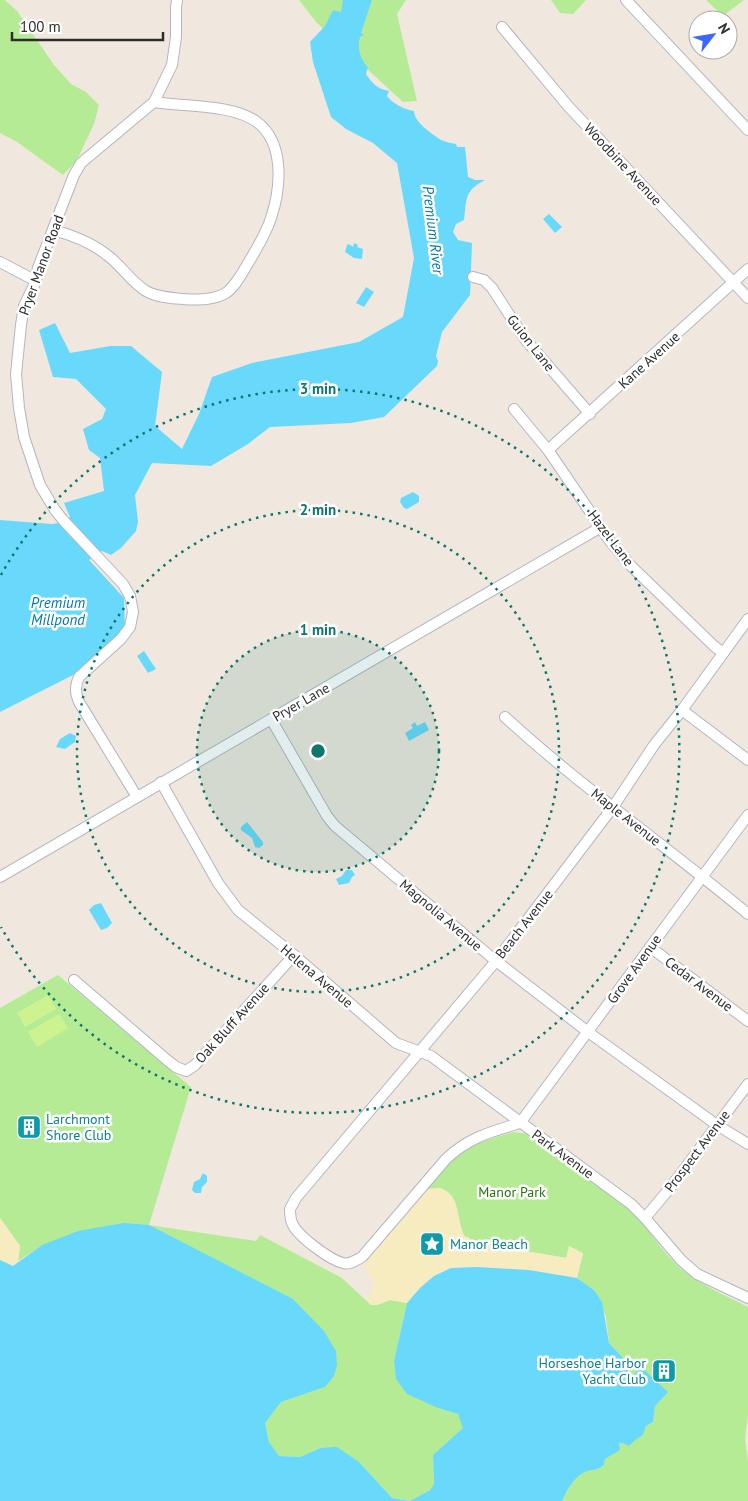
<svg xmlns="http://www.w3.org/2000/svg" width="748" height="1501" viewBox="0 0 748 1501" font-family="'PT Sans',sans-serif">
	<rect width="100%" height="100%" fill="#f0e8de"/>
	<g fill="#b6eb96">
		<polygon points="0,0 5,0 17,11 54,65 71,84 86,92 99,105 94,124 77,160 63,175 17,142 0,133"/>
		<polygon points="299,0 406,0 397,14 417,101 403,102 317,23"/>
		<polygon points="551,0 586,0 573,14 560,13"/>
		<polygon points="706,0 744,0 723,16"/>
		<polygon points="58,975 191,1087 149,1225 256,1241 260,1235 342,1278 371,1305 377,1305 390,1300 407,1303 394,1361 438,1408 458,1414 464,1428 433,1455 434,1484 430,1490 410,1501 392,1498 359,1462 320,1448 300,1457 278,1456 269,1442 265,1423 281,1402 325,1387 42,1245 18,1261 20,1246 0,1218 0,1008"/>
		<path d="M513 1132 530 1134 626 1207C645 1222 657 1246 675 1263 695 1283 723 1294 748 1307V1415L745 1439 748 1461V1501H562C567 1490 573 1478 585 1472 591 1469 595 1472 604 1465L605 1459 616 1452 619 1443H622L629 1446 635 1439 643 1435 646 1426 653 1422 655 1406 640 1368 633 1376 627 1368 626 1361 609 1343 606 1317 594 1290 577 1278 583 1253 567 1258 469 1242 460 1229 455 1201 440 1188 428 1189 453 1158 468 1146Z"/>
	</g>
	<g fill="#f7ecbf">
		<path d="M440 1188C461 1194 456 1220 465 1237H469L470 1242 566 1258 569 1246 583 1253 577 1278C548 1273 519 1269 490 1267 478 1267 463 1265 451 1268 433 1272 418 1290 407 1303L390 1300 377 1305H371L366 1299 372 1293 374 1282 364 1265 428 1189Z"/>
		<polygon points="0,1218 20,1246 18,1261 13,1266 0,1260"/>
	</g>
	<g fill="#cdf391">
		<polygon points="48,995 56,1009 25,1027 17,1013"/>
		<polygon points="59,1014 68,1028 37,1047 28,1032"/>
	</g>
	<g fill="#68d9fb">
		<path d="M343 0H372L361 33 364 35 360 37C357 47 360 60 368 67L366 74C372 83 377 89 389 91L387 96C392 103 405 110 414 111 414 122 432 134 441 140 445 142 451 143 456 144L457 147H465L468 177 475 180H485C464 191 467 198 464 220L456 224 453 232 458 240 472 243 470 295 442 332 436 356 438 361 437 366 384 417 351 423 270 427 248 444 211 466 152 463 135 495 138 522 136 531 121 548 111 555 102 551 89 560 124 598 125 628 75 674 0 712V520L52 524 59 523 70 517 64 503 104 491 100 458 89 450 83 429 102 419 106 409 76 379 53 377 39 330 55 323 70 353 110 346H131L162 372 155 426 182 449 199 414 212 377 252 363 359 342 403 317 414 258 397 163 373 143 346 129 331 117 313 62 310 42 325 26 333 10 341 12Z"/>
		<polygon points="549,214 562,227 555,233 543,219"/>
		<polygon points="354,243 358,245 357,247 363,249 362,259 354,258 345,252 347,245 349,244 353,247"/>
		<polygon points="366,287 374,292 364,307 356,303"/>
		<polygon points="413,492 419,496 419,502 407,509 404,508 400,502 401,498"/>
		<polygon points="144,651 156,669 148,673 137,656"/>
		<polygon points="415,722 417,726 425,722 429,730 409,741 405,733 413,728 411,725"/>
		<polygon points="70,733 76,736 75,742 65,749 56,747 60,739"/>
		<polygon points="247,822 263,842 263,845 259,848 255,847 252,838 241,830 241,827"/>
		<polygon points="346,870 352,870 355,875 352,877 349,883 339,885 336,879 342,876"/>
		<polygon points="101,903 112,923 107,928 101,930 89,910 94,905"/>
		<polygon points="203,1173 207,1176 207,1182 202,1187 201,1193 195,1193 192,1190 194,1182 200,1179"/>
		<path d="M124 1223 149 1225 293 1299 324 1331 336 1351 337 1365 334 1376 325 1387 281 1402 265 1423 269 1442 279 1456 300 1457 320 1448 337 1447 359 1462 392 1498 410 1501 430 1490 434 1484 433 1455 463 1428 458 1414 438 1408 407 1394 396 1379 394 1361 407 1303 420 1288 434 1276 451 1268 477 1267 529 1270 577 1278 594 1290 602 1302 609 1343 626 1361 627 1368 632 1376 641 1367 668 1392 655 1406 653 1422 646 1426 643 1435 635 1440 629 1446 622 1443H619L620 1450 605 1459 604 1465C595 1472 591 1469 585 1472 573 1478 567 1490 562 1501H0V1260L13 1266 42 1245 78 1231Z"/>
	</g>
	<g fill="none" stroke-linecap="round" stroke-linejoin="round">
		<defs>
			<g id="minor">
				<polyline points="626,0 748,130"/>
				<polyline points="502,27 568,106 748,298"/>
				<path d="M53 230C72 235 91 242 107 255 121 265 131 282 146 291 156 297 171 298 183 299 195 300 213 300 224 294 234 289 241 275 247 265 256 250 266 234 271 218 281 188 285 143 257 122 232 104 185 107 154 102"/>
				<polyline points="0,262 36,281"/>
				<polyline points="473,277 484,280 492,288 525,339 590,414"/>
				<polyline points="514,409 548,450 610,541 629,564 714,646 723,653"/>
				<polyline points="548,450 748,269"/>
				<polyline points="682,710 748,760"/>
				<path d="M505 717C582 788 668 847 748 914"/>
				<polyline points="271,719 327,816 335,826 496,961 588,1032 717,1125 748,1144"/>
				<polyline points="161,782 218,883 238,910 294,955 396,1043 431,1056 631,1204 645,1218 681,1260 697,1274 748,1298"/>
				<path d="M137 797 79 702C75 692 75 686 79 677L121 639 130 627 133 612 130 596 123 584 63 520 55 510 40 485 24 437 19 408 16 374 21 325 24 306 36 281 38 268 74 175 81 163 154 102 172 65 176 37V7L177 0"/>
				<polyline points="0,877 601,527"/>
				<polyline points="650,947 748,1021"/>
				<polyline points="74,980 167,1060 176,1067 186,1071 195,1065 294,955"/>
				<path d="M520 1123C491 1132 469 1137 446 1159L362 1257C356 1260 350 1265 343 1263 330 1260 299 1237 293 1225 290 1220 290 1214 290 1209L296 1198 496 961 613 807 654 745 682 710 748 619"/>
				<polyline points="520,1123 748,815"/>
				<polyline points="645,1218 670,1188 748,1084"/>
			</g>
		</defs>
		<use href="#minor" stroke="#b2b6c2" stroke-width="12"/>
		<use href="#minor" stroke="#fff" stroke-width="10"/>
	</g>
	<circle cx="318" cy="751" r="121" fill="#0f766e" fill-opacity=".12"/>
	<g fill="none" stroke="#0f766e" stroke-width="2.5" stroke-dasharray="2.5 5">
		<circle cx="318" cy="751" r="121"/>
		<circle cx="318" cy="751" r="241"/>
		<path d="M1 575A362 362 0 1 1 1 927"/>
	</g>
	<defs>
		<symbol id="building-square" viewBox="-11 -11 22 22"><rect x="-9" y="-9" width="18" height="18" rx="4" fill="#0f9aa8" stroke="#fff"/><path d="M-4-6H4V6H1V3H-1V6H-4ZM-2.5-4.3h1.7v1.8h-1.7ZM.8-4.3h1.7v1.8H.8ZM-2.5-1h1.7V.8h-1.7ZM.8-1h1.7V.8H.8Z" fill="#fff"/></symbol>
		<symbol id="sight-square" viewBox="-11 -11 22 22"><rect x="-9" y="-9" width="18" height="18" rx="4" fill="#0f9aa8" stroke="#fff"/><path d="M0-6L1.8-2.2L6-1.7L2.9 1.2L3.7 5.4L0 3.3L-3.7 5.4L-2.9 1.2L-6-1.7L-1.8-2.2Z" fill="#fff"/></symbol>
	</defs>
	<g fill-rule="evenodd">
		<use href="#building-square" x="15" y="1113" width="28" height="28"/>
		<use href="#sight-square" x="418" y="1230" width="28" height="28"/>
		<use href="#building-square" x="650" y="1357" width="28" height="28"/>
	</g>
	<g text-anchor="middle" stroke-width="5" stroke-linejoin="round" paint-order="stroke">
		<g font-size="14" fill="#2d2d2d" stroke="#fff">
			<text transform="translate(623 164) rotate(47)" y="5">Woodbine Avenue</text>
			<text transform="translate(41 265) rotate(-70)" y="5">Pryer Manor Road</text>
			<text transform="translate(531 343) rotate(52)" y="5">Guion Lane</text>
			<text transform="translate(649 360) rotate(-42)" y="5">Kane Avenue</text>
			<text transform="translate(611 538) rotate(53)" y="5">Hazel Lane</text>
			<text transform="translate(301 702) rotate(-30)" y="5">Pryer Lane</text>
			<text transform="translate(626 817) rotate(38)" y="5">Maple Avenue</text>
			<text transform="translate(441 915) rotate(40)" y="5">Magnolia Avenue</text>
			<text transform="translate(524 924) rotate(-52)" y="5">Beach Avenue</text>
			<text transform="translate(634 969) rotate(-54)" y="5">Grove Avenue</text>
			<text transform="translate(317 976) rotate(40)" y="5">Helena Avenue</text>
			<text transform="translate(699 984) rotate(37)" y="5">Cedar Avenue</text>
			<text transform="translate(232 1023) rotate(-48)" y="5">Oak Bluff Avenue</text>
			<text transform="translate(697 1151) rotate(-53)" y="5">Prospect Avenue</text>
			<text transform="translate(563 1154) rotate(36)" y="5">Park Avenue</text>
		</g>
		<g font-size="14" fill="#0d838f" stroke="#fff" text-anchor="start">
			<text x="46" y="1124">Larchmont<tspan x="46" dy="16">Shore Club</tspan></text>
			<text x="450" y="1249">Manor Beach</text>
			<text x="646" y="1368" text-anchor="end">Horseshoe Harbor<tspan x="646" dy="16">Yacht Club</tspan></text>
		</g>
		<g font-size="14" fill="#2a7413" stroke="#fff">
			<text x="512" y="1197">Manor Park</text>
		</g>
		<g font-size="15" font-style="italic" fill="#0078ae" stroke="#fff">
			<text transform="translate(433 230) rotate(83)" y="5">Premium River</text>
			<text x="58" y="608">Premium<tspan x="58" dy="17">Millpond</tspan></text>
		</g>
	</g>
	<circle cx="318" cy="751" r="8" fill="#0f766e" stroke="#fff" stroke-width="2.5"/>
	<g font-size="15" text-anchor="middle" font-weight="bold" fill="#0f766e" stroke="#fff" stroke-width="5" stroke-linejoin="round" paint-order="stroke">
		<text x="318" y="394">3 min</text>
		<text x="318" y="515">2 min</text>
		<text x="318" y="635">1 min</text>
	</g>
	<g transform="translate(713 35) rotate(59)"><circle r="24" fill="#ffffff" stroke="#ababab"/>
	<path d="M0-4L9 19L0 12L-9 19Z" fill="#3c67ff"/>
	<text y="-8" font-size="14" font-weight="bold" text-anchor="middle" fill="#2d2d2d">N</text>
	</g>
	<path d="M12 32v8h151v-8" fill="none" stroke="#2d2d2d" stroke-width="2.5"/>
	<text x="20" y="32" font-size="15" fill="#2d2d2d" stroke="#ffffff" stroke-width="4" paint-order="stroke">100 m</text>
</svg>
